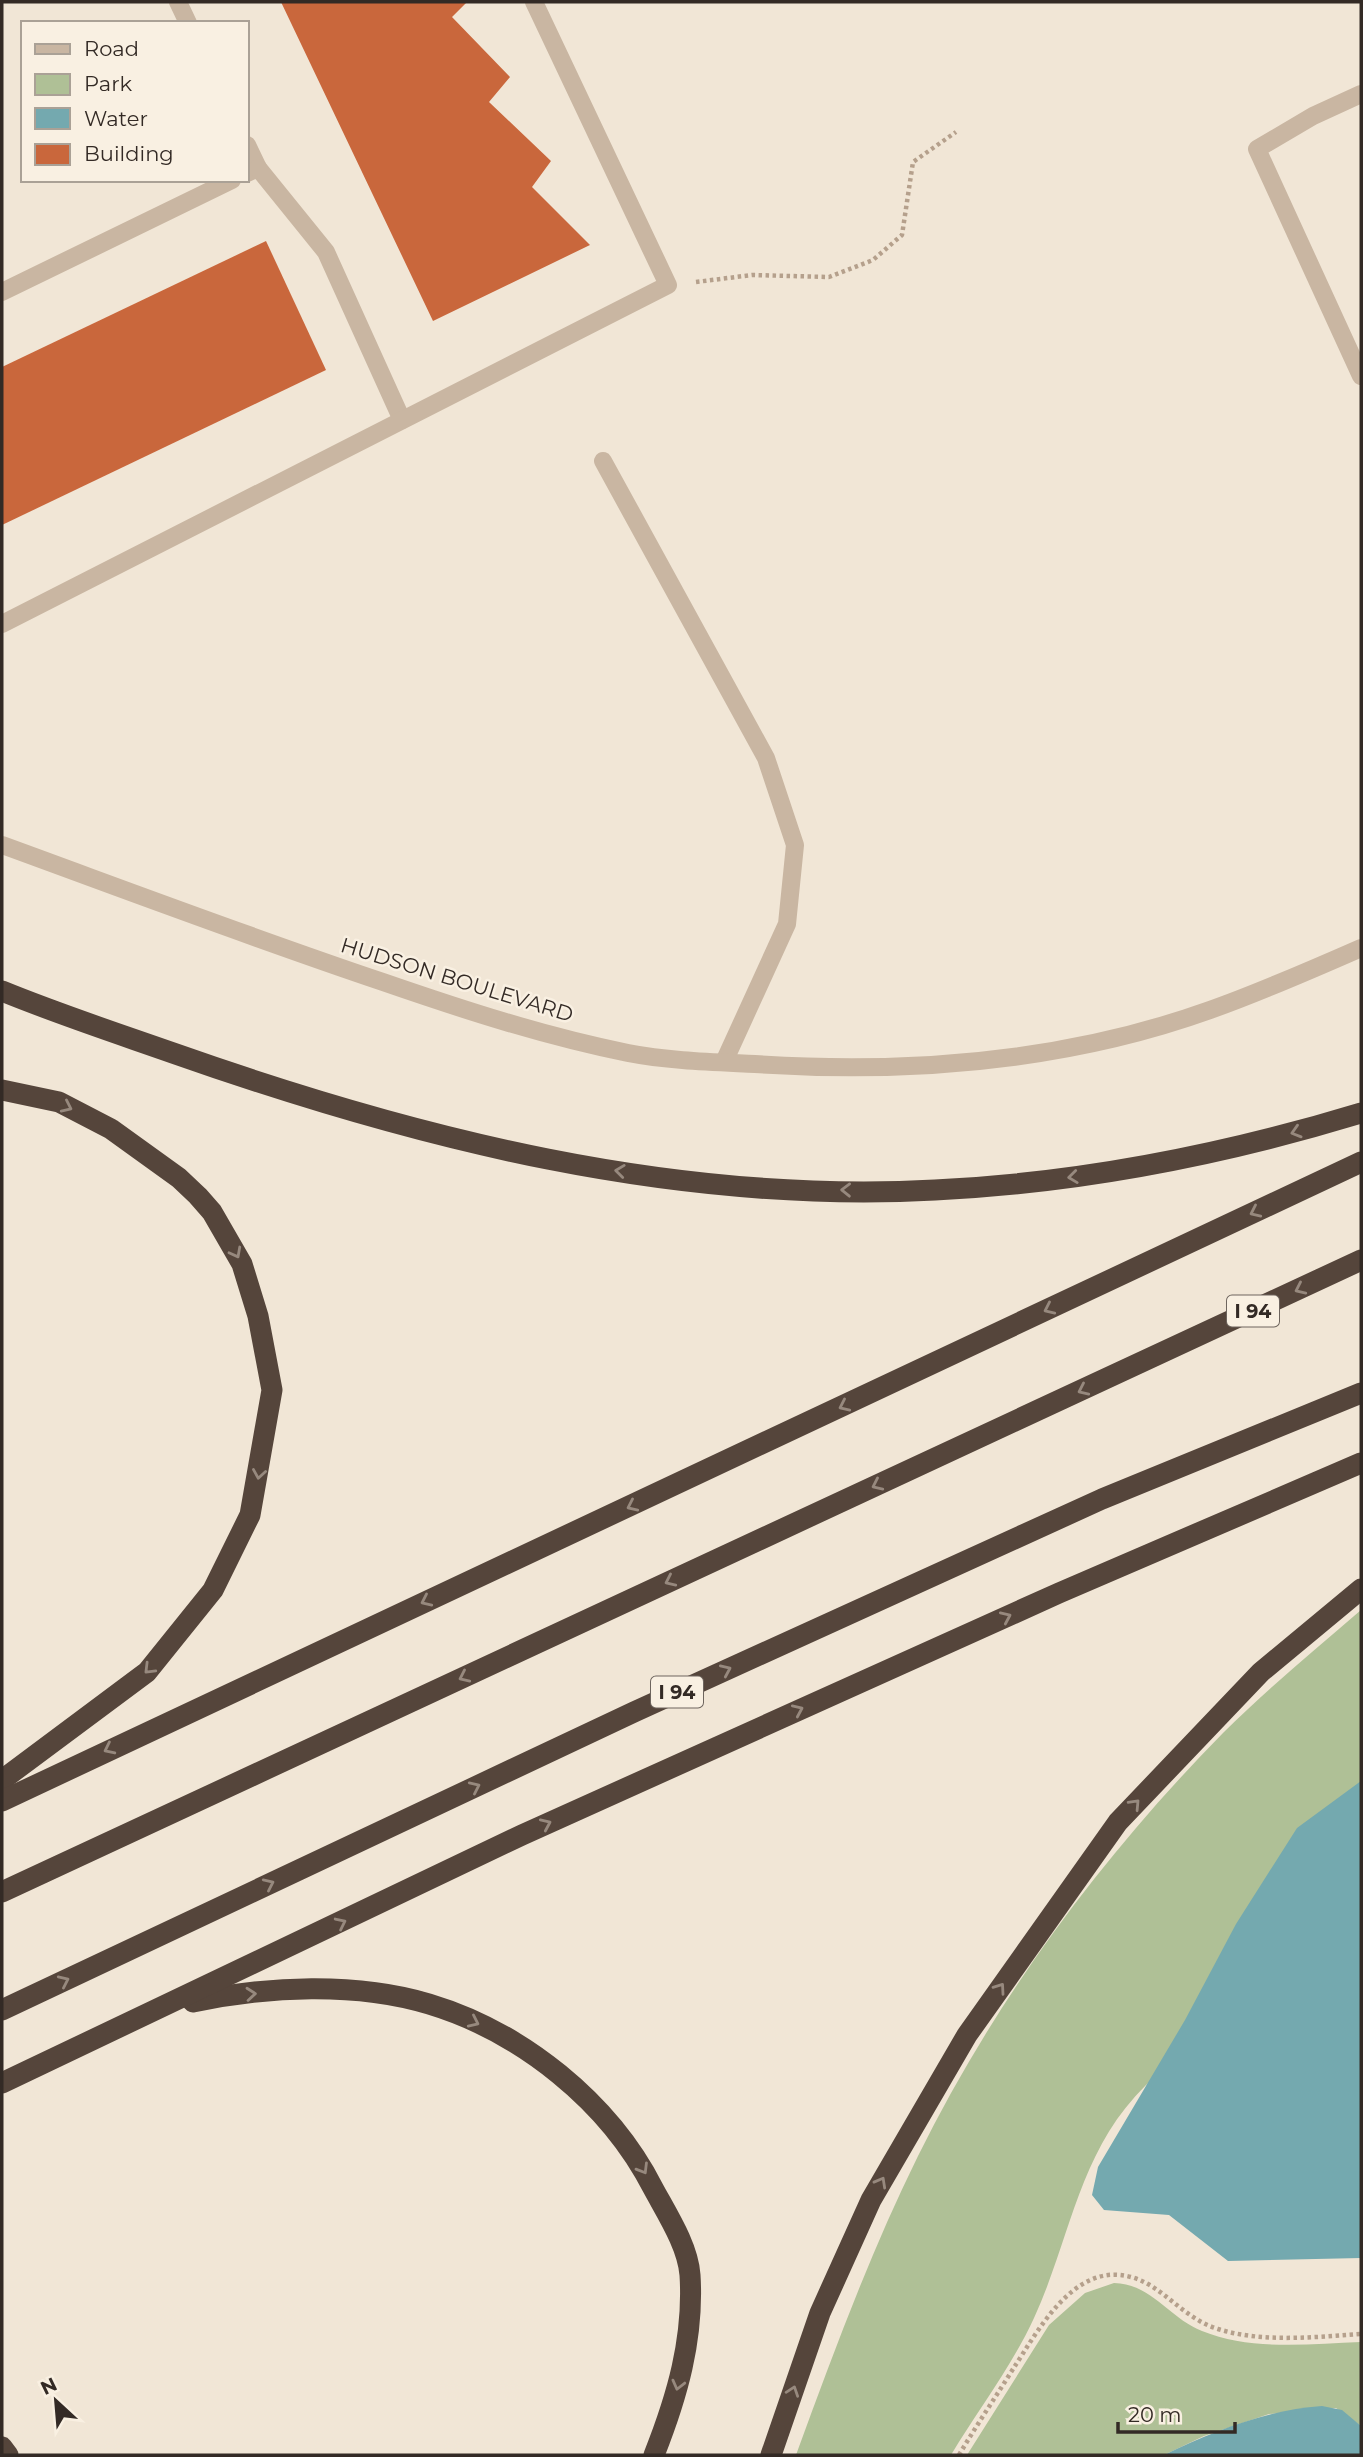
<svg xmlns="http://www.w3.org/2000/svg" width="1363" height="2457" viewBox="0 0 1363 2457" font-family="Montserrat,sans-serif">
	<rect width="100%" height="100%" fill="#f1e6d6"/>
	<g fill="#afc096">
		<path d="M1361 1610V1891L1146 2085C1078 2152 1072 2235 1034 2318 1012 2366 978 2410 951 2455H796C833 2354 870 2253 918 2156 995 2000 1101 1857 1223 1733 1267 1689 1315 1650 1361 1610Z"/>
		<path d="M1114 2283C1152 2284 1169 2318 1202 2331 1251 2351 1309 2344 1361 2342V2426L1336 2408 1269 2414 1204 2436 1164 2455H967L1049 2325 1085 2293Z"/>
	</g>
	<g fill="#74a9af">
		<polygon points="1361,1781 1361,2258 1228,2261 1169,2215 1104,2210 1092,2195 1098,2167 1185,2020 1236,1924 1297,1828"/>
		<path d="M1322 2406 1342 2410 1361 2426V2455H1164C1214 2431 1266 2410 1322 2406Z"/>
	</g>
	<g fill="#c9673c">
		<polygon points="281,2 467,2 452,17 510,77 489,102 551,161 532,187 590,245 433,321"/>
		<polygon points="266,241 326,370 2,525 2,367"/>
	</g>
	<g fill="none" stroke-linecap="round" stroke-linejoin="round">
		<g stroke="#b5a08c" stroke-width="4.5" stroke-dasharray="3.5 3.5" stroke-linecap="butt">
			<polyline points="696,282 752,275 829,277 873,260 902,235 913,162 956,132"/>
			<path d="M959 2455C976 2426 995 2398 1013 2369 1038 2331 1074 2261 1131 2277 1164 2286 1182 2318 1218 2329 1263 2343 1314 2337 1361 2334"/>
		</g>
		<g stroke="#c9b6a2" stroke-width="18">
			<polyline points="178,2 188,23"/>
			<polyline points="1361,94 1313,116 1257,149 1361,376"/>
			<polyline points="247,145 258,168 247,173"/>
			<polyline points="258,168 326,252 402,420"/>
			<polyline points="2,292 232,180"/>
			<polyline points="603,461 766,758 795,845 787,924 724,1062"/>
			<polyline points="2,624 668,285 534,2"/>
		</g>
		<path stroke="#c9b6a2" stroke-width="18" d="M2 845C128 891 255 939 383 982 464 1010 544 1036 628 1053 669 1061 713 1062 755 1064 908 1074 1065 1062 1210 1010 1261 992 1311 970 1361 948"/>
		<g stroke="#55453b" stroke-width="21">
			<path d="M2 991C58 1014 116 1033 173 1053 417 1139 674 1204 935 1190 1080 1183 1223 1155 1361 1113"/>
			<polyline points="2,1090 59,1102 111,1129 179,1178 198,1196 212,1212 242,1264 258,1316 272,1390 250,1515 213,1590 147,1672 2,1780"/>
			<polyline points="2,1801 1361,1162"/>
			<polyline points="2,1892 1361,1260"/>
			<path d="M193 2002C267 1986 356 1982 429 2004 522 2032 609 2102 653 2188 667 2214 688 2246 690 2275 694 2339 677 2397 654 2455"/>
			<polyline points="2,2010 634,1712 1102,1499 1361,1393"/>
			<polyline points="2,2083 522,1835 1059,1593 1361,1463"/>
			<polyline points="2,2447 8,2455"/>
			<polyline points="771,2455 820,2313 871,2200 967,2035 1118,1822 1261,1672 1361,1589"/>
		</g>
	</g>
	<defs><path id="oneway-chevron" d="M-2-3.5L2.5 0L-2 3.5" fill="none" stroke-width="1.6" stroke-linecap="round" stroke-linejoin="round" transform="scale(1.75)"/></defs>
	<g stroke="#97897e">
		<use href="#oneway-chevron" transform="translate(67 1107) rotate(25)"/>
		<use href="#oneway-chevron" transform="translate(1296 1132) rotate(163)"/>
		<use href="#oneway-chevron" transform="translate(620 1171) rotate(-173)"/>
		<use href="#oneway-chevron" transform="translate(1073 1177) rotate(173)"/>
		<use href="#oneway-chevron" transform="translate(846 1190) rotate(-179)"/>
		<use href="#oneway-chevron" transform="translate(1255 1212) rotate(155)"/>
		<use href="#oneway-chevron" transform="translate(236 1253) rotate(62)"/>
		<use href="#oneway-chevron" transform="translate(1300 1289) rotate(155)"/>
		<use href="#oneway-chevron" transform="translate(1049 1309) rotate(155)"/>
		<use href="#oneway-chevron" transform="translate(1083 1390) rotate(155)"/>
		<use href="#oneway-chevron" transform="translate(844 1406) rotate(155)"/>
		<use href="#oneway-chevron" transform="translate(259 1474) rotate(99)"/>
		<use href="#oneway-chevron" transform="translate(877 1485) rotate(155)"/>
		<use href="#oneway-chevron" transform="translate(632 1506) rotate(155)"/>
		<use href="#oneway-chevron" transform="translate(670 1581) rotate(155)"/>
		<use href="#oneway-chevron" transform="translate(426 1601) rotate(155)"/>
		<use href="#oneway-chevron" transform="translate(1006 1617) rotate(-24)"/>
		<use href="#oneway-chevron" transform="translate(149 1669) rotate(135)"/>
		<use href="#oneway-chevron" transform="translate(726 1670) rotate(-24)"/>
		<use href="#oneway-chevron" transform="translate(464 1677) rotate(155)"/>
		<use href="#oneway-chevron" transform="translate(798 1710) rotate(-24)"/>
		<use href="#oneway-chevron" transform="translate(109 1749) rotate(154)"/>
		<use href="#oneway-chevron" transform="translate(475 1787) rotate(-25)"/>
		<use href="#oneway-chevron" transform="translate(1135 1804) rotate(-47)"/>
		<use href="#oneway-chevron" transform="translate(546 1824) rotate(-24)"/>
		<use href="#oneway-chevron" transform="translate(269 1884) rotate(-25)"/>
		<use href="#oneway-chevron" transform="translate(341 1923) rotate(-26)"/>
		<use href="#oneway-chevron" transform="translate(64 1981) rotate(-25)"/>
		<use href="#oneway-chevron" transform="translate(1000 1988) rotate(-55)"/>
		<use href="#oneway-chevron" transform="translate(251 1994) rotate(-5)"/>
		<use href="#oneway-chevron" transform="translate(474 2022) rotate(25)"/>
		<use href="#oneway-chevron" transform="translate(643 2169) rotate(59)"/>
		<use href="#oneway-chevron" transform="translate(881 2182) rotate(-61)"/>
		<use href="#oneway-chevron" transform="translate(678 2385) rotate(104)"/>
		<use href="#oneway-chevron" transform="translate(793 2391) rotate(-71)"/>
	</g>
	<g text-anchor="middle" stroke-width="5" stroke-linejoin="round" paint-order="stroke">
		<g fill="#f9f0e2" stroke="#6e655e" stroke-width="2">
			<rect x="1227" y="1295.5" width="52" height="31" rx="5"/>
			<rect x="651" y="1676.5" width="52" height="31" rx="5"/>
		</g>
		<g font-size="19" font-weight="bold" fill="#332a25">
			<text x="1253" y="1318">I 94</text>
			<text x="677" y="1699">I 94</text>
		</g>
		<g font-size="21" fill="#332a25" stroke="#f9f0e2">
			<text transform="translate(457 980) rotate(17)" y="7">HUDSON BOULEVARD</text>
		</g>
	</g>
	<rect width="1363" height="2457" fill="none" stroke="#332a25" stroke-width="7"/>
	<rect x="21" y="21" width="228" height="161" fill="#f9f0e2" stroke="#aaa196" stroke-width="2"/>
	<rect x="35" y="44" width="35" height="10" fill="#c9b6a2" stroke="#aaa196" stroke-width="2"/>
	<text x="84" y="56" font-size="21" fill="#332a25">Road</text>
	<rect x="35" y="74" width="35" height="21" fill="#afc096" stroke="#aaa196" stroke-width="2"/>
	<text x="84" y="91" font-size="21" fill="#332a25">Park</text>
	<rect x="35" y="108" width="35" height="21" fill="#74a9af" stroke="#aaa196" stroke-width="2"/>
	<text x="84" y="126" font-size="21" fill="#332a25">Water</text>
	<rect x="35" y="144" width="35" height="21" fill="#c9673c" stroke="#aaa196" stroke-width="2"/>
	<text x="84" y="161" font-size="21" fill="#332a25">Building</text>
	<g transform="translate(56 2401) rotate(334)" stroke="#f9f0e2" stroke-width="5" paint-order="stroke">
	<path d="M0-5L12 26L0 18L-12 26Z" fill="#332a25"/>
	<text y="-10" font-size="19" font-weight="bold" text-anchor="middle" fill="#332a25">N</text>
	</g>
	<path d="M1118 2422v10h117v-10" fill="none" stroke="#332a25" stroke-width="3.5"/>
	<text x="1128" y="2422" font-size="21" fill="#332a25" stroke="#f9f0e2" stroke-width="5" paint-order="stroke">20 m</text>
</svg>
